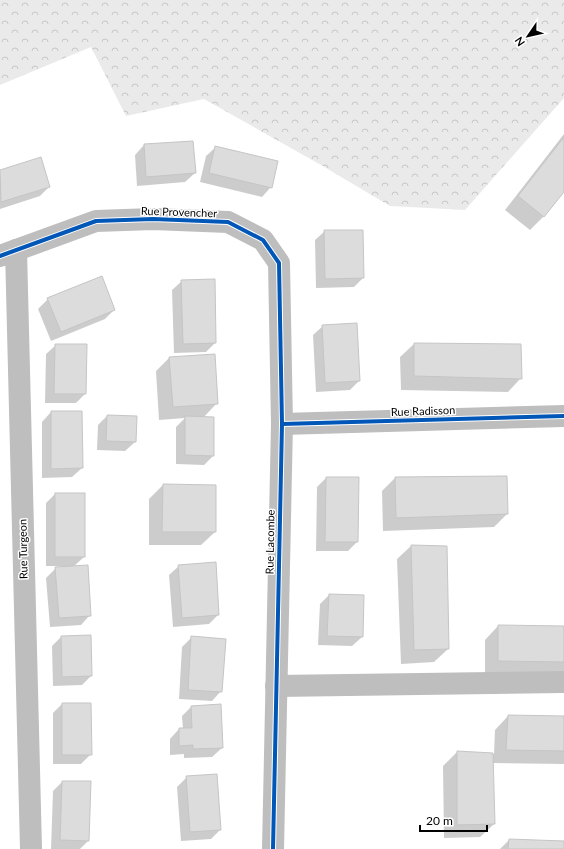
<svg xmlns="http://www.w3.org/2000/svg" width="564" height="849" viewBox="0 0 564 849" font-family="Lato,sans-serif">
	<defs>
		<pattern id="forest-crowns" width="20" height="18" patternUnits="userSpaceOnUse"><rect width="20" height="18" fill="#eaeaea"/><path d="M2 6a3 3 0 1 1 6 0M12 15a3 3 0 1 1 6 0" fill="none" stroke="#c7c7c7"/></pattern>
	</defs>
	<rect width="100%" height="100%" fill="#fff"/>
	<polygon fill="url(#forest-crowns)" points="0,0 564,0 564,98 465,210 390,206 321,165 204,99 126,116 91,47 0,85"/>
	<g fill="#0003">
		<polygon points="564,134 564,190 543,217 530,230 505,210"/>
		<polygon points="144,145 195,173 185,182 137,186 135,155"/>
		<polygon points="216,147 271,187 262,197 200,182 206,156"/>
		<polygon points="40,159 49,187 40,196 0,209 0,171"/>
		<polygon points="325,231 363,278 354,287 316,288 315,240"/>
		<polygon points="182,281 215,343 206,352 174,353 172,290"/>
		<polygon points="48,299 114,310 105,319 51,341 38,309"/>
		<polygon points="323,326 359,381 350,390 316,392 313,335"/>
		<polygon points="414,344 521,345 521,378 508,392 401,390 400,357"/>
		<polygon points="56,345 85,394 76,403 45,403 46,354"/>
		<polygon points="169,358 217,403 203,418 213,456 204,465 176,464 176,427 185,418 159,420 156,371"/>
		<polygon points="51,412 81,412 82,468 72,477 42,478 42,422"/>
		<polygon points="107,416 135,442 125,451 97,450 98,425"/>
		<polygon points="326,478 358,478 357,542 348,551 316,551 317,487"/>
		<polygon points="395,478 507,514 494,527 383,531 382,491"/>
		<polygon points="163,485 215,486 215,532 201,545 149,545 149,499"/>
		<polygon points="55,494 84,557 73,567 90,615 81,625 50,627 46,578 56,568 64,568 64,566 46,566 46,503"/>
		<polygon points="411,546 446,547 448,649 434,662 401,664 397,559"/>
		<polygon points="179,566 218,615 209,624 173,627 169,575"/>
		<polygon points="329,595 362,637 352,646 318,645 320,604"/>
		<polygon points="498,626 564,627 564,675 485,674 485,640"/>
		<polygon points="90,636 91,676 82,685 53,686 52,646 61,637"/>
		<polygon points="192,637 221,691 212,701 179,699 182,647"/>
		<polygon points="62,704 91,754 81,764 53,764 53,713"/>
		<polygon points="191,707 222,748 212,757 184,758 184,754 170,755 170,739 179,729 183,729 182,716"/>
		<polygon points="508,716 564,717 564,764 492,763 494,824 480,837 444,838 443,766 457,752 494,754 495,730"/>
		<polygon points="187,777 220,830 211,839 181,841 177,787"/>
		<polygon points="62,782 88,841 80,849 51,849 53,791"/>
		<polygon points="509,840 564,842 564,849 500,849"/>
	</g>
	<g fill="#dcdcdc" stroke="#c5c5c5">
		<polygon points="564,137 564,192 544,217 518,196"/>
		<polygon points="193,141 196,173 146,177 144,144"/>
		<polygon points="215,146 278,161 272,188 209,173"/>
		<polygon points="41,157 50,187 1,202 0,170"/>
		<polygon points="324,230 363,230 364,278 325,279"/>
		<polygon points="102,276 115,310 61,332 47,298"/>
		<polygon points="215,279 216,343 183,344 181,280"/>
		<polygon points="357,323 360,381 325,383 322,325"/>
		<polygon points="414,343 521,344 522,379 414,376"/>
		<polygon points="55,344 87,344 86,394 54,394"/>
		<polygon points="215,354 218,404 173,407 169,357"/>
		<polygon points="51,411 82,411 83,468 51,469"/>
		<polygon points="107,415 137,416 136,442 106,441"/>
		<polygon points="185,416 214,417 214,456 185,455"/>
		<polygon points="507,476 508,514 396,518 395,477"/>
		<polygon points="326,477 359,477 358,542 325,542"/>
		<polygon points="163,484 216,485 216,532 162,532"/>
		<rect x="55" y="493" width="30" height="64"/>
		<polygon points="411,545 447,546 449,649 414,650"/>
		<polygon points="216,562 219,615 182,618 178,565"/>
		<polygon points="88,565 91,616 59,618 55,567"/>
		<polygon points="329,594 364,595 363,637 327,636"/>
		<polygon points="498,625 564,626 564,662 498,661"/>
		<polygon points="91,635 92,676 62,677 61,636"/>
		<polygon points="191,636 226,639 222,692 188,690"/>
		<polygon points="62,703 91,703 92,755 62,755"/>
		<polygon points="221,704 223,748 193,749 193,745 179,746 179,728 192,728 191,706"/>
		<polygon points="508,715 564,716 564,751 506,750"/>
		<polygon points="457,751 493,753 495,824 457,825"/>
		<polygon points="217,774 221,830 190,832 186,776"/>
		<polygon points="62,781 91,781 89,841 60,840"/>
		<polygon points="509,839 564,841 564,849 508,849"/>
	</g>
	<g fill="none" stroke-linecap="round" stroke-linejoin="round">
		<g stroke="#bebebe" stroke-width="22">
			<polyline points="16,250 31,849"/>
			<polyline points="0,256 96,221 153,219 228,222 263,240 279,263 282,424 273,849"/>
			<polyline points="282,424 564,416"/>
			<polyline points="276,686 564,682"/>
		</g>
		<defs>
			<g id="cycleway">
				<polyline points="0,256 96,221 153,219 228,222 263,240 279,263 282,424 273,849"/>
				<polyline points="282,424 564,416"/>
			</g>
		</defs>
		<use href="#cycleway" stroke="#fff" stroke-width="6"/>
		<use href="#cycleway" stroke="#0057b8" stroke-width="4"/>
	</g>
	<g text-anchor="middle" stroke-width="3" stroke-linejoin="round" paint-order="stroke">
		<g font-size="11" fill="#000" stroke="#fff">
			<text transform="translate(179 212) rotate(2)" y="4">Rue Provencher</text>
			<text transform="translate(423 411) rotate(-2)" y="4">Rue Radisson</text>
			<text transform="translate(270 542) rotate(-89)" y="4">Rue Lacombe</text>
			<text transform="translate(23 549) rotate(-91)" y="4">Rue Turgeon</text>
		</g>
	</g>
	<g transform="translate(528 36) rotate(236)" stroke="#ffffff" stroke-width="3" paint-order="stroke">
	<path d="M0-3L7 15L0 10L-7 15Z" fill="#000000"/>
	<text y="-6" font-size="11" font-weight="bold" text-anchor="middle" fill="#000000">N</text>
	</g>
	<path d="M420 825v6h67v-6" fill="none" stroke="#000000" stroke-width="2"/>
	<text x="426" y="825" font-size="12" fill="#000000" stroke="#ffffff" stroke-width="3" paint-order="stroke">20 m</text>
</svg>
